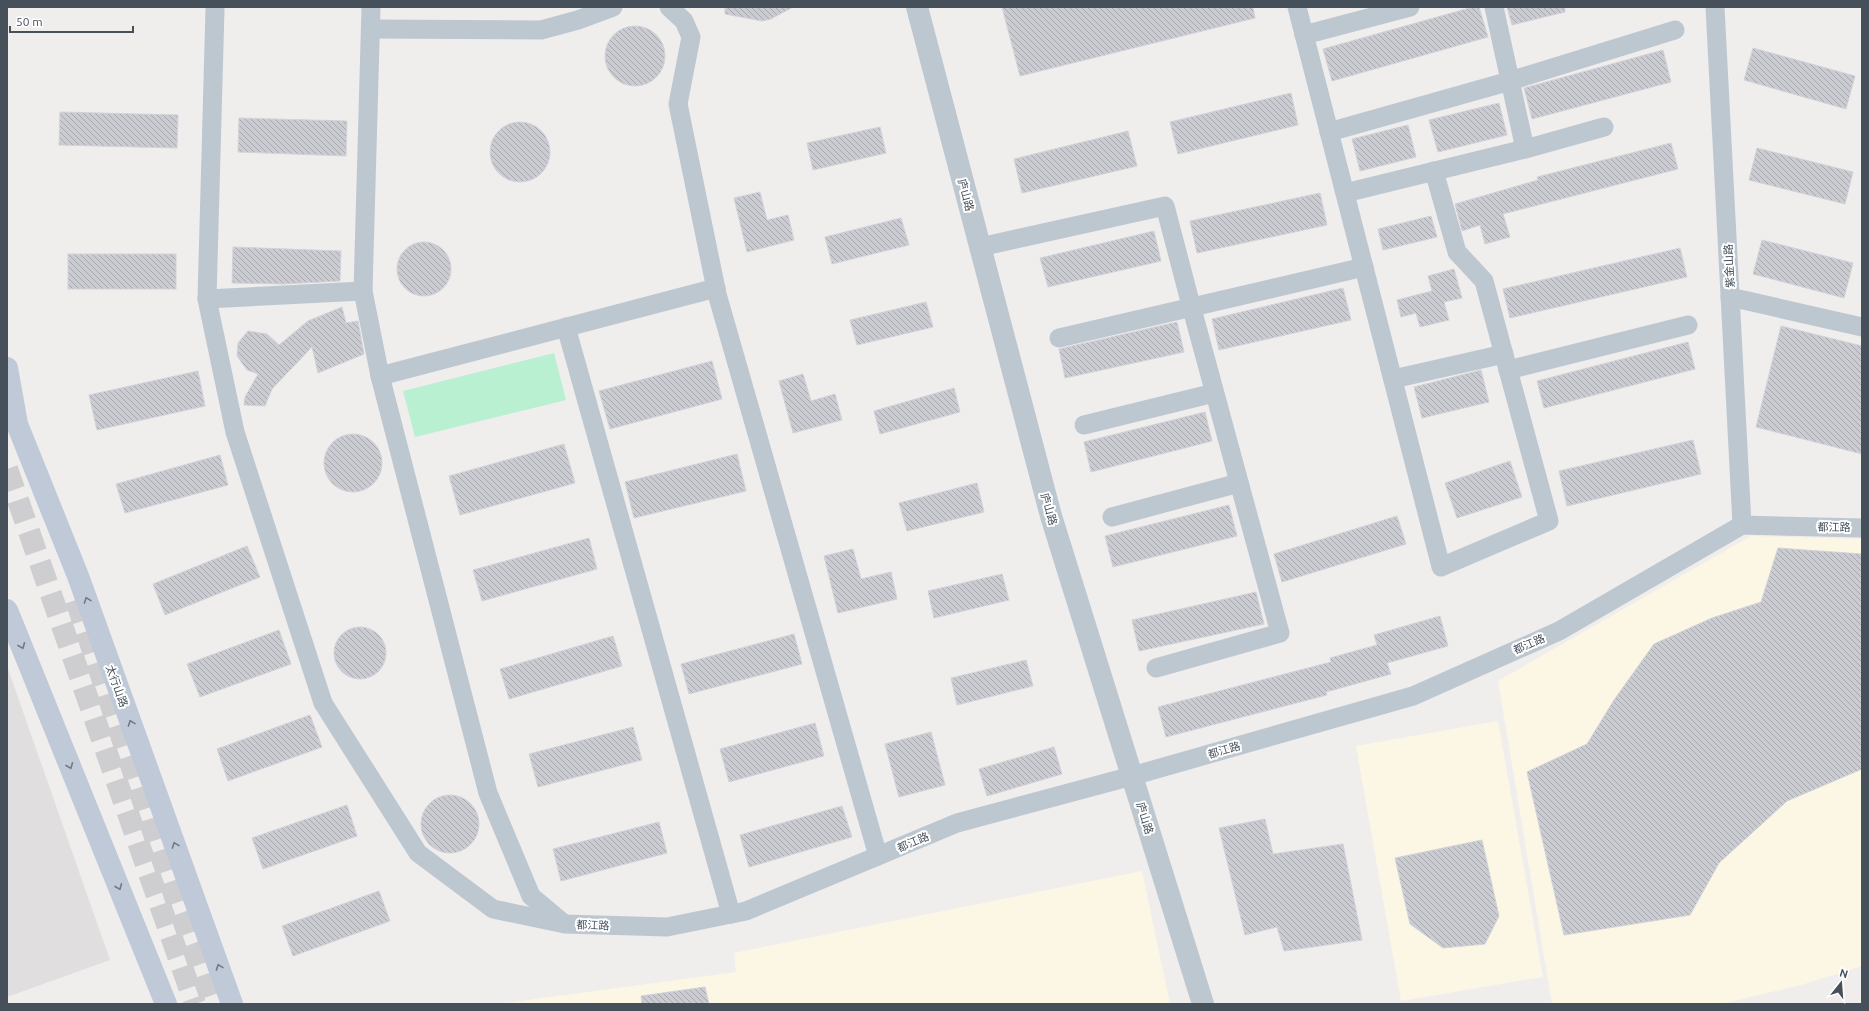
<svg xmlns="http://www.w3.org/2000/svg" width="1869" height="1011" viewBox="0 0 1869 1011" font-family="Ubuntu,'Noto Sans SC',sans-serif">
	<defs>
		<pattern id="building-back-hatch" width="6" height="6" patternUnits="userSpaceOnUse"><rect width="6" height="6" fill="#caccd2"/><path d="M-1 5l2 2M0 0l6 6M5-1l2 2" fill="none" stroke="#a6a8ad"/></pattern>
	</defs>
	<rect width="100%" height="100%" fill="#f0eded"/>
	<g fill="#fcf7e5">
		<polygon points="1751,536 1862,539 1862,966 1801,985 1721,1004 1552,1004 1498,681"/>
		<polygon points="1498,721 1543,977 1401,1001 1356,746"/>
		<polygon points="1142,871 1170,1004 499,1004 736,972 734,953"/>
	</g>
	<polygon fill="#e1dedf" points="7,666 110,960 7,997"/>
	<polygon fill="#b9f0d1" points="554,353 566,400 415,437 403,391"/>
	<g fill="url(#building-back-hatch)" stroke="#d1d3d9">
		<polygon points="725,7 793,7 771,19 762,21 725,14"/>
		<polygon points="1002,7 1253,7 1255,18 1020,76"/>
		<polygon points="1473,7 1479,7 1488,37 1332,81 1323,49"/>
		<polygon points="1507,7 1565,7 1565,12 1512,25"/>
		<circle cx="635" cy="56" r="30"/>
		<polygon points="1753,48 1855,76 1846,109 1744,80"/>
		<polygon points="1663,50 1671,82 1532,119 1524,88"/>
		<polygon points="1291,93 1298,125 1178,154 1170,122"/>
		<polygon points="1499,103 1507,135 1438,152 1429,120"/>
		<polygon points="60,112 178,115 177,148 59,145"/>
		<polygon points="239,118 347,121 346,156 238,152"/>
		<circle cx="520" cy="152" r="30"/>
		<polygon points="1408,125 1416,157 1360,171 1352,139"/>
		<polygon points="880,127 886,153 813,170 807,143"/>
		<polygon points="1128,131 1137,166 1022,193 1014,159"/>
		<polygon points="1671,143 1678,169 1503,214 1510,237 1485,244 1480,225 1462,231 1455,204 1538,180 1537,177"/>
		<polygon points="1757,148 1853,172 1845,204 1749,180"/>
		<polygon points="760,192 767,220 788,215 794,240 747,252 734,198"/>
		<polygon points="1320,193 1327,225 1197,253 1190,221"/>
		<polygon points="1431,216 1437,237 1383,250 1378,229"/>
		<polygon points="901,218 909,245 832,264 825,237"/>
		<polygon points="1154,231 1161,261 1048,287 1040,258"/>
		<polygon points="1762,240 1853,263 1844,298 1753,274"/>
		<circle cx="424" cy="269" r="27"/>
		<polygon points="233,247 341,251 340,281 283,284 232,283"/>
		<polygon points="1680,248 1687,277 1510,318 1503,289"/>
		<rect x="68" y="254" width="108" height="35"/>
		<polygon points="1454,269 1462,298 1444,302 1449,320 1420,327 1416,313 1401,317 1397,300 1432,291 1428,276"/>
		<polygon points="1343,288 1351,320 1219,350 1212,319"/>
		<polygon points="926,302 933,327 857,345 850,320"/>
		<polygon points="342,307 346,323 358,321 364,354 318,373 312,347 272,389 265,406 244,405 245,397 258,374 247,370 237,356 238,343 248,331 267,334 279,345 308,321"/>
		<polygon points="1177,322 1184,352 1065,378 1059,349"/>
		<polygon points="1781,326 1862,346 1862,454 1756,427"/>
		<polygon points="1688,342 1695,369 1544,408 1537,381"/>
		<polygon points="712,361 722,399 610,429 599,391"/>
		<polygon points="1481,370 1489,402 1422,418 1414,387"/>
		<polygon points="198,371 205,406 97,430 89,395"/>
		<polygon points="803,374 811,401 835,394 842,420 793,433 779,381"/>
		<polygon points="954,388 960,412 880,434 874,411"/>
		<polygon points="1205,412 1212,441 1091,472 1084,442"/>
		<circle cx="353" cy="463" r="29"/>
		<polygon points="1693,440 1701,474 1567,506 1559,471"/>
		<polygon points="564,444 575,483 460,515 449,476"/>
		<polygon points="737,454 746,491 634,518 625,482"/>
		<polygon points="220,455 228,485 125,513 116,484"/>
		<polygon points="1510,461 1522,497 1457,518 1445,483"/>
		<polygon points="977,483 984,512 907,531 899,503"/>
		<polygon points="1229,505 1237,536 1113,567 1105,536"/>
		<polygon points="1397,516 1406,544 1282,582 1274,554"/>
		<polygon points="589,538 597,569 482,601 473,570"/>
		<polygon points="247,546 260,577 165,615 153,584"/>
		<polygon points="1778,548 1862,554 1862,769 1787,801 1719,863 1690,915 1564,935 1527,772 1587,744 1614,700 1654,644 1712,618 1761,602"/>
		<polygon points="853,549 861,579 891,572 897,599 838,613 824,556"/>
		<polygon points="1002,574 1009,600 934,618 928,591"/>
		<polygon points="1256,592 1264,624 1139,651 1132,620"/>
		<polygon points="1440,616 1448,646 1387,663 1391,674 1326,692 1327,695 1166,737 1158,707 1331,662 1330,658 1377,645 1374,635"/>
		<circle cx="360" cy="653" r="26"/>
		<polygon points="279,630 291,664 200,697 187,664"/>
		<polygon points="794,634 802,664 689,694 681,664"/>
		<polygon points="613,636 622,666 509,699 500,669"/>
		<polygon points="1026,660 1033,686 957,705 951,678"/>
		<polygon points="310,715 322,747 228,781 217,749"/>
		<polygon points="815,723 824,756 729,782 720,749"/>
		<polygon points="633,727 642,760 538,787 529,754"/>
		<polygon points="931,732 945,785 899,797 885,744"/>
		<polygon points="1054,747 1062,774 987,796 979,769"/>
		<circle cx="450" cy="824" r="29"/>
		<polygon points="347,805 357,836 263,869 252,838"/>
		<polygon points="842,806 852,837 749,867 740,835"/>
		<polygon points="1265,819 1273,854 1343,844 1362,940 1284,951 1277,927 1245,935 1219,828"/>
		<polygon points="659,822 667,853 561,881 553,849"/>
		<polygon points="1482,840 1499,916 1485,944 1443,948 1410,924 1395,858"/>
		<polygon points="379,891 390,921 293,956 282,926"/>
		<polygon points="705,987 709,1004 642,1004 641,996"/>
	</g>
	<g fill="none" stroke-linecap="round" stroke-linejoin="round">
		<g stroke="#ceced0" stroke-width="22" stroke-dasharray="22 11" stroke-linecap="butt">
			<polyline points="7,469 195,1004"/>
			<polyline points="76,600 175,897 213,1004"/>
		</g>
		<g stroke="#bdc7d0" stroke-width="19">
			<polyline points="371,7 363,291 380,376 488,793 531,896 562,922"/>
			<polyline points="669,7 684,21 691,37 678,104 717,294 878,856"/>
			<polyline points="1297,7 1441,567 1549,521 1484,281 1457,252 1434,171"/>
			<polyline points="1494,7 1525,149"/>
			<polyline points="1715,7 1742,525"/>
			<polyline points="215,9 207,299 235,432 323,703 418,853 493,909 565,924 667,927 746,911 957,823 1132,776 1413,696 1559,631 1742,525 1862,528"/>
			<polyline points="371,29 541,30 578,20 613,7"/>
			<polyline points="1304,35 1410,7"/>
			<polyline points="1329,132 1510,81 1675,30"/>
			<polyline points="1345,193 1525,149 1604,127"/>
			<polyline points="980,247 1165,206 1192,309 1280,633 1156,668"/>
			<polyline points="1730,297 1862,327"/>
			<polyline points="207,299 363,291"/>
			<polyline points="566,327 731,914"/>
			<polyline points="1059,338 1364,267"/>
			<polyline points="1508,370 1688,325"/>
			<polyline points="380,376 716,288"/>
			<polyline points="1393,379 1504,354"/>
			<polyline points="1084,425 1214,393"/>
			<polyline points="1112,517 1239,483"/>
		</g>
		<polyline stroke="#bdc7d0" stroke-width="22" points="917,7 1051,516 1203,1004"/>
		<g stroke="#bfc9d7" stroke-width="22">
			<polyline points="7,368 17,424 78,576 232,1004"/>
			<polyline points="7,610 166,1004"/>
		</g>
	</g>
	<defs><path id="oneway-chevron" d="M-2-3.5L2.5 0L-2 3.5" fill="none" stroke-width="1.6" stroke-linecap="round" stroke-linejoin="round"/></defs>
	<g stroke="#707a86">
		<use href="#oneway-chevron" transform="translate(87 600) rotate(-110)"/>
		<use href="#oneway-chevron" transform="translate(22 646) rotate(68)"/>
		<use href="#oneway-chevron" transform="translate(131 723) rotate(-110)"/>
		<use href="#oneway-chevron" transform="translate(70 766) rotate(68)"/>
		<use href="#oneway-chevron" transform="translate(175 845) rotate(-110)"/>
		<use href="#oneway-chevron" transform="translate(119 887) rotate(68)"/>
		<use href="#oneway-chevron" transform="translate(219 967) rotate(-110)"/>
	</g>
	<g text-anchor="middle" stroke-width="4" stroke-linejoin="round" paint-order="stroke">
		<g font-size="11" fill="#45505b" stroke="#fff">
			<text transform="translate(966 195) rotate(75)" y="4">庐山路</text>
			<text transform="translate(1729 266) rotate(-93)" y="4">紫金山路</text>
			<text transform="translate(1049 509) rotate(74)" y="4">庐山路</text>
			<text transform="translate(1834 527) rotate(1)" y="4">都江路</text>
			<text transform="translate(1529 644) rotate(-24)" y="4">都江路</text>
			<text transform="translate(117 686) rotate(70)" y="4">太行山路</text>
			<text transform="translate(1224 750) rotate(-16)" y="4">都江路</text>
			<text transform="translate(1145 818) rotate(73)" y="4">庐山路</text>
			<text transform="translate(913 842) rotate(-23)" y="4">都江路</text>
			<text transform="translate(593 925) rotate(2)" y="4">都江路</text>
		</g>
	</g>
	<rect width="1869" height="1011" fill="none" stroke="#45505b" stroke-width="16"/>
	<g transform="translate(1841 983) rotate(17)" stroke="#ffffff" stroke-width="3" paint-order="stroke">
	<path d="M0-3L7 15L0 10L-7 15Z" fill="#45505b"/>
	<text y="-6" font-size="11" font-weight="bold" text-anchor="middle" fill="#45505b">N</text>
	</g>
	<path d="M10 26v6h123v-6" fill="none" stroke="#45505b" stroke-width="2"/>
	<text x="16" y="26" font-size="12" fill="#45505b" stroke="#ffffff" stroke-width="3" paint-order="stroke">50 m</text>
</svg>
